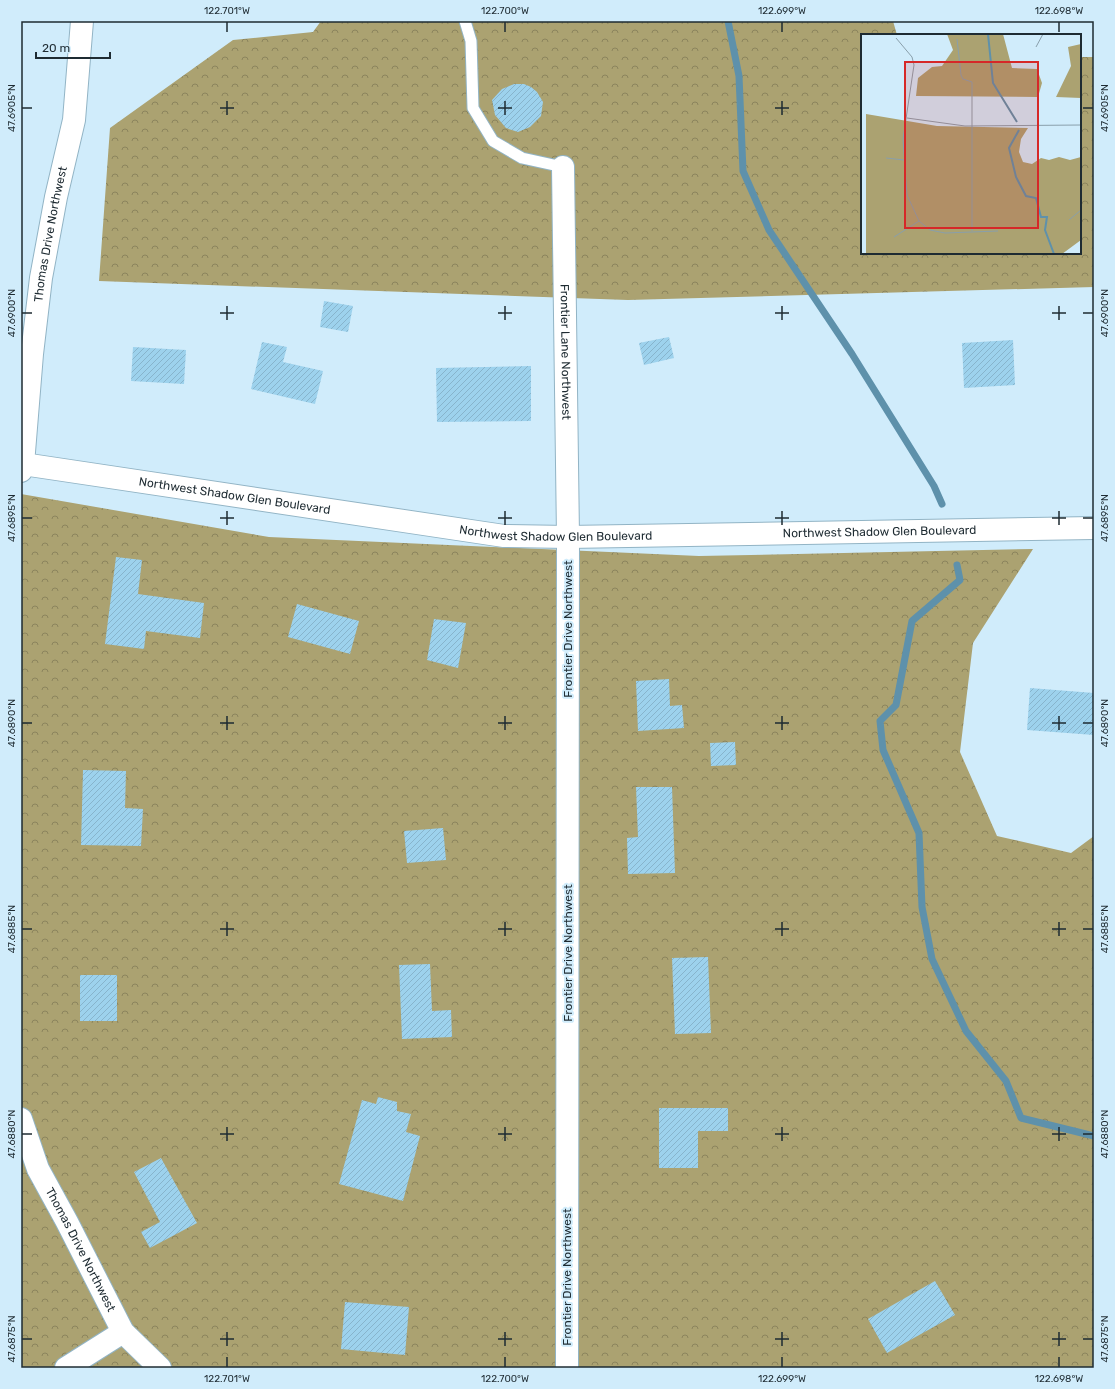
<svg xmlns="http://www.w3.org/2000/svg" width="1115" height="1389" viewBox="0 0 1115 1389" font-family="Rubik,sans-serif">
	<defs>
		<pattern id="forest-crowns" width="20" height="18" patternUnits="userSpaceOnUse"><rect width="20" height="18" fill="#aba271"/><path d="M2 6a3 3 0 1 1 6 0M12 15a3 3 0 1 1 6 0" fill="none" stroke="#8b845d"/></pattern>
		<pattern id="building-hatch" width="6" height="6" patternUnits="userSpaceOnUse"><rect width="6" height="6" fill="#9dd2ed"/><path d="M-1 1l2-2M0 6l6-6M5 7l2-2" fill="none" stroke="#87b4cc"/></pattern>
	</defs>
	<rect width="100%" height="100%" fill="#d0ecfb"/>
	<g fill="url(#forest-crowns)">
		<polygon points="321,21 893,21 897,35 862,35 862,253 1080,253 1080,57 1094,57 1094,287 628,300 99,281 110,128 233,40 313,32"/>
		<polygon points="21,494 269,537 699,556 1033,549 973,643 960,752 997,836 1071,853 1094,836 1094,1368 21,1368"/>
	</g>
	<g fill="none" stroke-linecap="round" stroke-linejoin="round">
		<g stroke="#5e91ab" stroke-width="7">
			<polyline points="728,21 739,76 743,171 769,230 852,354 934,486 942,504"/>
			<polyline points="957,565 960,580 912,621 896,705 880,721 883,750 919,833 922,907 932,959 966,1031 1006,1081 1021,1118 1094,1136"/>
		</g>
	</g>
	<g fill="url(#building-hatch)">
		<polygon points="514,84 524,84 531,87 537,92 543,102 541,116 530,127 518,132 506,128 495,115 492,100 502,89"/>
		<polygon points="324,301 353,306 348,332 320,327"/>
		<polygon points="669,337 674,358 644,365 639,343"/>
		<polygon points="1013,340 1015,385 964,388 962,343"/>
		<polygon points="262,342 287,347 283,362 323,371 315,404 251,389"/>
		<polygon points="133,347 186,350 184,384 131,381"/>
		<polygon points="531,366 531,421 437,422 436,368"/>
		<polygon points="116,557 142,560 138,594 204,603 200,638 146,631 144,649 105,644"/>
		<polygon points="297,604 359,621 350,654 288,637"/>
		<polygon points="434,619 466,623 458,668 427,660"/>
		<polygon points="669,679 670,706 682,705 684,728 638,731 636,681"/>
		<polygon points="1030,688 1094,693 1094,735 1027,730"/>
		<polygon points="735,742 736,765 711,766 710,743"/>
		<polygon points="83,770 126,771 125,808 143,809 141,846 81,845"/>
		<polygon points="636,787 672,787 675,873 628,874 627,838 638,837"/>
		<polygon points="443,828 446,860 407,863 404,831"/>
		<polygon points="708,957 711,1033 675,1034 672,958"/>
		<polygon points="430,964 432,1011 451,1010 452,1037 402,1039 399,965"/>
		<rect x="80" y="975" width="37" height="46"/>
		<polygon points="378,1097 397,1102 397,1111 411,1114 406,1132 420,1136 403,1201 339,1184 362,1100 376,1104"/>
		<polygon points="659,1108 728,1108 728,1131 698,1131 698,1168 659,1168"/>
		<polygon points="161,1158 197,1223 150,1248 141,1232 160,1222 134,1172"/>
		<polygon points="935,1281 955,1315 887,1353 868,1319"/>
		<polygon points="345,1302 409,1307 405,1355 341,1349"/>
	</g>
	<g fill="none" stroke-linecap="round" stroke-linejoin="round">
		<defs>
			<polyline id="lane" points="465,21 471,41 473,108 493,141 522,158 563,167"/>
			<g id="street">
				<path id="s1" d="M563 167 568 537 567 1368"/>
				<path id="s2" d="M23 464 504 536 568 537 1094 528"/>
				<path id="s3" d="M21 471 23 464 32 354 41 278 56 197 74 120 82 21"/>
				<path id="s4" d="M21 1119 38 1169 67 1222 123 1332 160 1368"/>
				<polyline points="66,1368 123,1332"/>
			</g>
		</defs>
		<use href="#lane" stroke="#92b4c5" stroke-width="13"/>
		<use href="#street" stroke="#92b4c5" stroke-width="24"/>
		<use href="#lane" stroke="#fff" stroke-width="11"/>
		<use href="#street" stroke="#fff" stroke-width="22"/>
	</g>
	<path fill="none" stroke="#1e2b32" stroke-width="1.5" d="M227 22V32M505 22V32M782 22V32M1059 22V32M227 101V115M505 101V115M782 101V115M22 108H32M220 108H234M498 108H512M775 108H789M1083 108H1093M227 306V320M505 306V320M782 306V320M1059 306V320M22 313H32M220 313H234M498 313H512M775 313H789M1052 313H1066M1083 313H1093M227 511V525M505 511V525M782 511V525M1059 511V525M22 518H32M220 518H234M498 518H512M775 518H789M1052 518H1066M1083 518H1093M227 716V730M505 716V730M782 716V730M1059 716V730M22 723H32M220 723H234M498 723H512M775 723H789M1052 723H1066M1083 723H1093M227 922V936M505 922V936M782 922V936M1059 922V936M22 929H32M220 929H234M498 929H512M775 929H789M1052 929H1066M1083 929H1093M227 1127V1141M505 1127V1141M782 1127V1141M1059 1127V1141M22 1134H32M220 1134H234M498 1134H512M775 1134H789M1052 1134H1066M1083 1134H1093M227 1332V1346M505 1332V1346M782 1332V1346M1059 1332V1346M22 1339H32M220 1339H234M498 1339H512M775 1339H789M1052 1339H1066M1083 1339H1093M227 1357V1367M505 1357V1367M782 1357V1367M1059 1357V1367"/>
	<g text-anchor="middle" stroke-width="4" stroke-linejoin="round" paint-order="stroke">
		<g font-size="12" fill="#1e2b32" stroke="#d0ecfb">
			<text dy="4" stroke="none"><textPath href="#s3" startOffset="239">Thomas Drive Northwest</textPath></text>
			<text dy="4" stroke="none"><textPath href="#s1" startOffset="185">Frontier Lane Northwest</textPath></text>
			<text dy="4" stroke="none"><textPath href="#s2" startOffset="214">Northwest Shadow Glen Boulevard</textPath></text>
			<text dy="4" stroke="none"><textPath href="#s2" startOffset="538">Northwest Shadow Glen Boulevard</textPath></text>
			<text dy="4" stroke="none"><textPath href="#s2" startOffset="862">Northwest Shadow Glen Boulevard</textPath></text>
			<text transform="translate(568 629) rotate(-90)" y="4">Frontier Drive Northwest</text>
			<text transform="translate(568 953) rotate(-90)" y="4">Frontier Drive Northwest</text>
			<text dy="4" stroke="none"><textPath href="#s4" startOffset="144">Thomas Drive Northwest</textPath></text>
			<text transform="translate(567 1277) rotate(-90)" y="4">Frontier Drive Northwest</text>
		</g>
	</g>
	<g transform="translate(861 34)">
		<rect width="220" height="220" fill="#d0ecfb"/>
		<path d="M86 0H142L151 34 176 35 181 49 177 63 55 62 57 44 71 33 81 32 92 16ZM220 10V64L195 63 210 32 207 13ZM5 80 76 92 167 94 160 105 158 118 162 128 171 130 180 124 188 126 198 123 209 126 220 123V206L201 220H5Z" fill="#aba271"/>
		<path fill="none" stroke="#5e91ab" stroke-width="2" d="M127 0 132 49 156 88M158 96 148 114 155 143 165 162 175 164 180 183H186L184 196 193 220"/>
		<path fill="none" stroke="#899fab" stroke-width="1" d="M35 4 51 23 53 31 42 105 46 161 58 187 69 196 84 199 137 197M96 5 100 41 102 45 111 48V197M175 13 182 0M46 84 104 92 220 91M25 124 43 126M208 186 220 176M33 203 58 187"/>
		<path fill="#d62828" fill-opacity="0.15" stroke="#d62828" stroke-width="2" d="M44 28H177V194H44Z"/>
		<rect width="220" height="220" fill="none" stroke="#1e2b32" stroke-width="2"/>
	</g>
	<rect width="1115" height="1389" fill="none" stroke="#d0ecfb" stroke-width="44"/>
	<path d="M36 52v6h74v-6" fill="none" stroke="#1e2b32" stroke-width="2"/>
	<text x="42" y="52" font-size="12" fill="#1e2b32" stroke="#d0ecfb" stroke-width="3" paint-order="stroke">20 m</text>
	<rect x="22" y="22" width="1071" height="1345" fill="none" stroke="#1e2b32" stroke-width="1.5"/>
	<g font-size="10" text-anchor="middle" fill="#1e2b32">
		<text x="227" y="14">122.701°W</text>
		<text x="505" y="14">122.700°W</text>
		<text x="782" y="14">122.699°W</text>
		<text x="1059" y="14">122.698°W</text>
		<text transform="translate(11 108) rotate(-90)" y="4">47.6905°N</text>
		<text transform="translate(1104 108) rotate(-90)" y="4">47.6905°N</text>
		<text transform="translate(11 313) rotate(-90)" y="4">47.6900°N</text>
		<text transform="translate(1104 313) rotate(-90)" y="4">47.6900°N</text>
		<text transform="translate(11 518) rotate(-90)" y="4">47.6895°N</text>
		<text transform="translate(1104 518) rotate(-90)" y="4">47.6895°N</text>
		<text transform="translate(11 723) rotate(-90)" y="4">47.6890°N</text>
		<text transform="translate(1104 723) rotate(-90)" y="4">47.6890°N</text>
		<text transform="translate(11 929) rotate(-90)" y="4">47.6885°N</text>
		<text transform="translate(1104 929) rotate(-90)" y="4">47.6885°N</text>
		<text transform="translate(11 1134) rotate(-90)" y="4">47.6880°N</text>
		<text transform="translate(1104 1134) rotate(-90)" y="4">47.6880°N</text>
		<text transform="translate(11 1339) rotate(-90)" y="4">47.6875°N</text>
		<text transform="translate(1104 1339) rotate(-90)" y="4">47.6875°N</text>
		<text x="227" y="1382">122.701°W</text>
		<text x="505" y="1382">122.700°W</text>
		<text x="782" y="1382">122.699°W</text>
		<text x="1059" y="1382">122.698°W</text>
	</g>
</svg>
